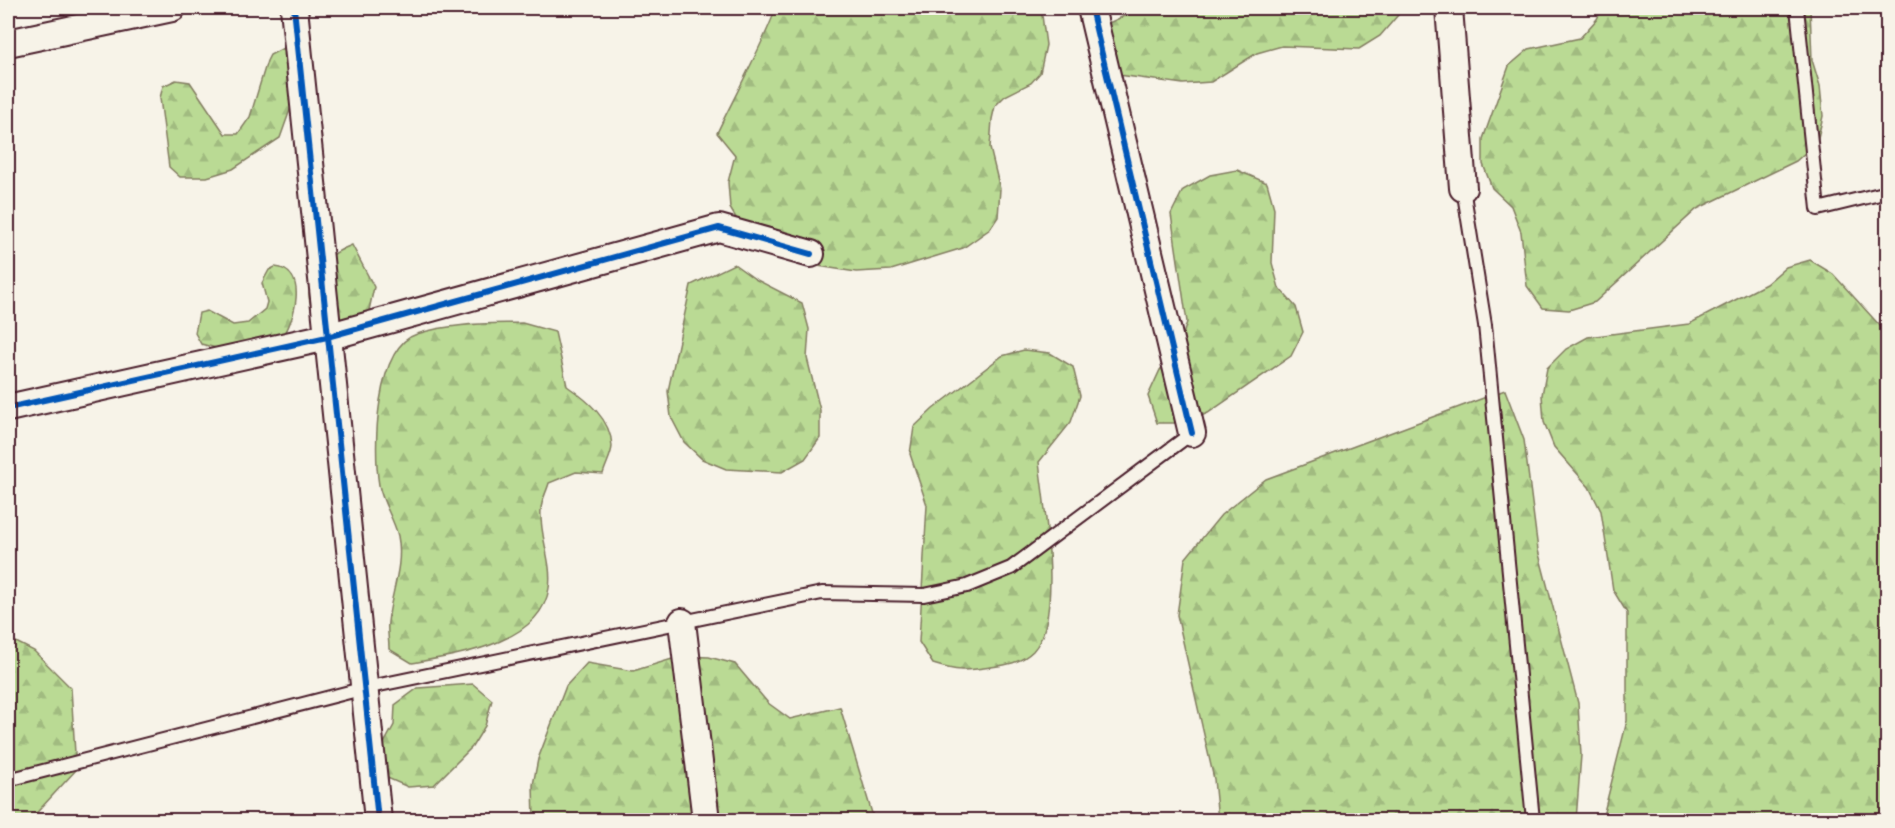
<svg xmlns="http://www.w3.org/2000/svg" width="1895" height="828" viewBox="0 0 1895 828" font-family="'Indie Flower',sans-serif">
	<defs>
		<pattern id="forest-firs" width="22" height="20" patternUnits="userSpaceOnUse" patternTransform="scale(1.5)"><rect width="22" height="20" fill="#bada94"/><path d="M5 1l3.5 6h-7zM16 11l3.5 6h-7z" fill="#a1bb80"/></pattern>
	</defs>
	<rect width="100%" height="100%" fill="#f7f3e8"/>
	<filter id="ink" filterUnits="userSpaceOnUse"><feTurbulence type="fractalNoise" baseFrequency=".0167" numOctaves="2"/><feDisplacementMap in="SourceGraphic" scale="12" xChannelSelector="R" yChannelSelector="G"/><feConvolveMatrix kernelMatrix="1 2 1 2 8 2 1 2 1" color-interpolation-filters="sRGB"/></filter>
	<g filter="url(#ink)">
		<g fill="url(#forest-firs)" stroke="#827c60" stroke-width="1.5">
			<path d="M775 8H1041L1046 45 1040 73 1031 83 1005 96 995 106 992 119 990 148 1000 189 998 217 990 229 963 248 891 270 856 272 786 261 737 220 730 208 728 182 735 155 717 133C725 115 777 17 775 8Z"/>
			<polygon points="1159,8 1397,8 1398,15 1380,36 1359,49 1282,46 1257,53 1211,82 1183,84 1105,73 1102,26 1131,13"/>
			<polygon points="1602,8 1810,8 1812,60 1820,86 1823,116 1817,142 1796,161 1697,209 1595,302 1569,310 1543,308 1527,286 1521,232 1511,206 1492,188 1483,164 1483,139 1509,66 1529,49 1580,38 1597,19"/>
			<polygon points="285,47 299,51 300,82 280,138 233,169 207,177 180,177 169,167 160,98 163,86 176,80 190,82 225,134 238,134 250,117 267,61 270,55"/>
			<polygon points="1237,170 1267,183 1274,208 1272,263 1279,288 1296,307 1303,332 1291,356 1208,413 1184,423 1157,423 1148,396 1160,370 1179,348 1187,322 1171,214 1183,190 1210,175"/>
			<path d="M352 245 374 287 368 315 316 325C314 314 308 303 309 292 309 269 333 252 352 245Z"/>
			<polygon points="1810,260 1833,274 1883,329 1887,351 1887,820 1602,820 1627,721 1627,613 1613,590 1601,511 1589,487 1554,447 1544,422 1542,395 1547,368 1566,349 1588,337 1689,324 1766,284 1786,267"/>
			<polygon points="734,264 755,279 802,303 809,329 807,358 820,410 820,438 805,459 782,472 726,469 702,459 684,442 671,417 668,391 691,285"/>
			<path d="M275 267C309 270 295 320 282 338L235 353 201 344 195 333 199 313 207 311 233 325 248 323 265 309 267 302 262 283 269 270Z"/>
			<path d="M522 323 555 332 567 386C587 400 611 419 612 446 612 454 605 466 603 474L576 472 549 483C547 491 541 501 541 510 539 535 553 563 549 588 541 644 457 655 412 663L389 649C389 640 387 631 388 622 391 593 404 565 398 536 394 519 382 502 379 485 373 449 375 347 417 334 450 323 488 324 522 323Z"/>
			<path d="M1024 350 1050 353 1073 367 1080 396 1071 422 1039 462C1044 506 1064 618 1033 651 1021 663 1006 665 991 667 965 671 958 672 933 664L919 642 927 505 910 454 914 427 933 409 1002 356Z"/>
			<polygon points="1505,390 1524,440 1538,550 1578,703 1581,755 1576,820 1218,820 1214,779 1177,615 1185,559 1221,515 1266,479"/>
			<polygon points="8,638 34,651 71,688 76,770 30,820 8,820"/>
			<polygon points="682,656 709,657 735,664 768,703 790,719 840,707 874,820 534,820 533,785 538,759 566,686 587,663 633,671"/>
			<polygon points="473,684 492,700 485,726 472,747 434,785 408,787 385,777 381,749 394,725 395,705 418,688"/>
		</g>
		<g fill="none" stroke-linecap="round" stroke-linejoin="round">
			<defs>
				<g id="service">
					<polyline points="1797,8 1818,209 1888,192"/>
					<polyline points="1463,188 1485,325 1533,820"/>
					<polyline points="8,780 365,688 822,593 924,595 967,586 1011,568 1192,433"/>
				</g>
				<g id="minor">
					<polyline points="294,8 378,820"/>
					<polyline points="1091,8 1192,433"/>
					<polyline points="1449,8 1463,188"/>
					<polyline points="8,43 172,8"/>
					<polyline points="8,408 327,337 719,228 811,254"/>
					<polyline points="682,622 706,820"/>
				</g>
			</defs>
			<use href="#service" stroke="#4a1f2b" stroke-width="16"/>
			<use href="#minor" stroke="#4a1f2b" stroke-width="30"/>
			<use href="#service" stroke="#f7f3e8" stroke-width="12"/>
			<use href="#minor" stroke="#f7f3e8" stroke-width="26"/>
			<defs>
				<g id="cycleway">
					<polyline points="294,8 378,820"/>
					<polyline points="1091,8 1192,433"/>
					<polyline points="8,408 327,337 719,228 811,254"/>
				</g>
			</defs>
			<use href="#cycleway" stroke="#f7f3e8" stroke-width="10"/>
			<use href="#cycleway" stroke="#0057b8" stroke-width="6"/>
		</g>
	</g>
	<rect width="1895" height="828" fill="none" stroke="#f7f3e8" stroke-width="30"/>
	<rect x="15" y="15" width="1865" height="798" fill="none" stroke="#4a1f2b" stroke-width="2" filter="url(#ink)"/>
</svg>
